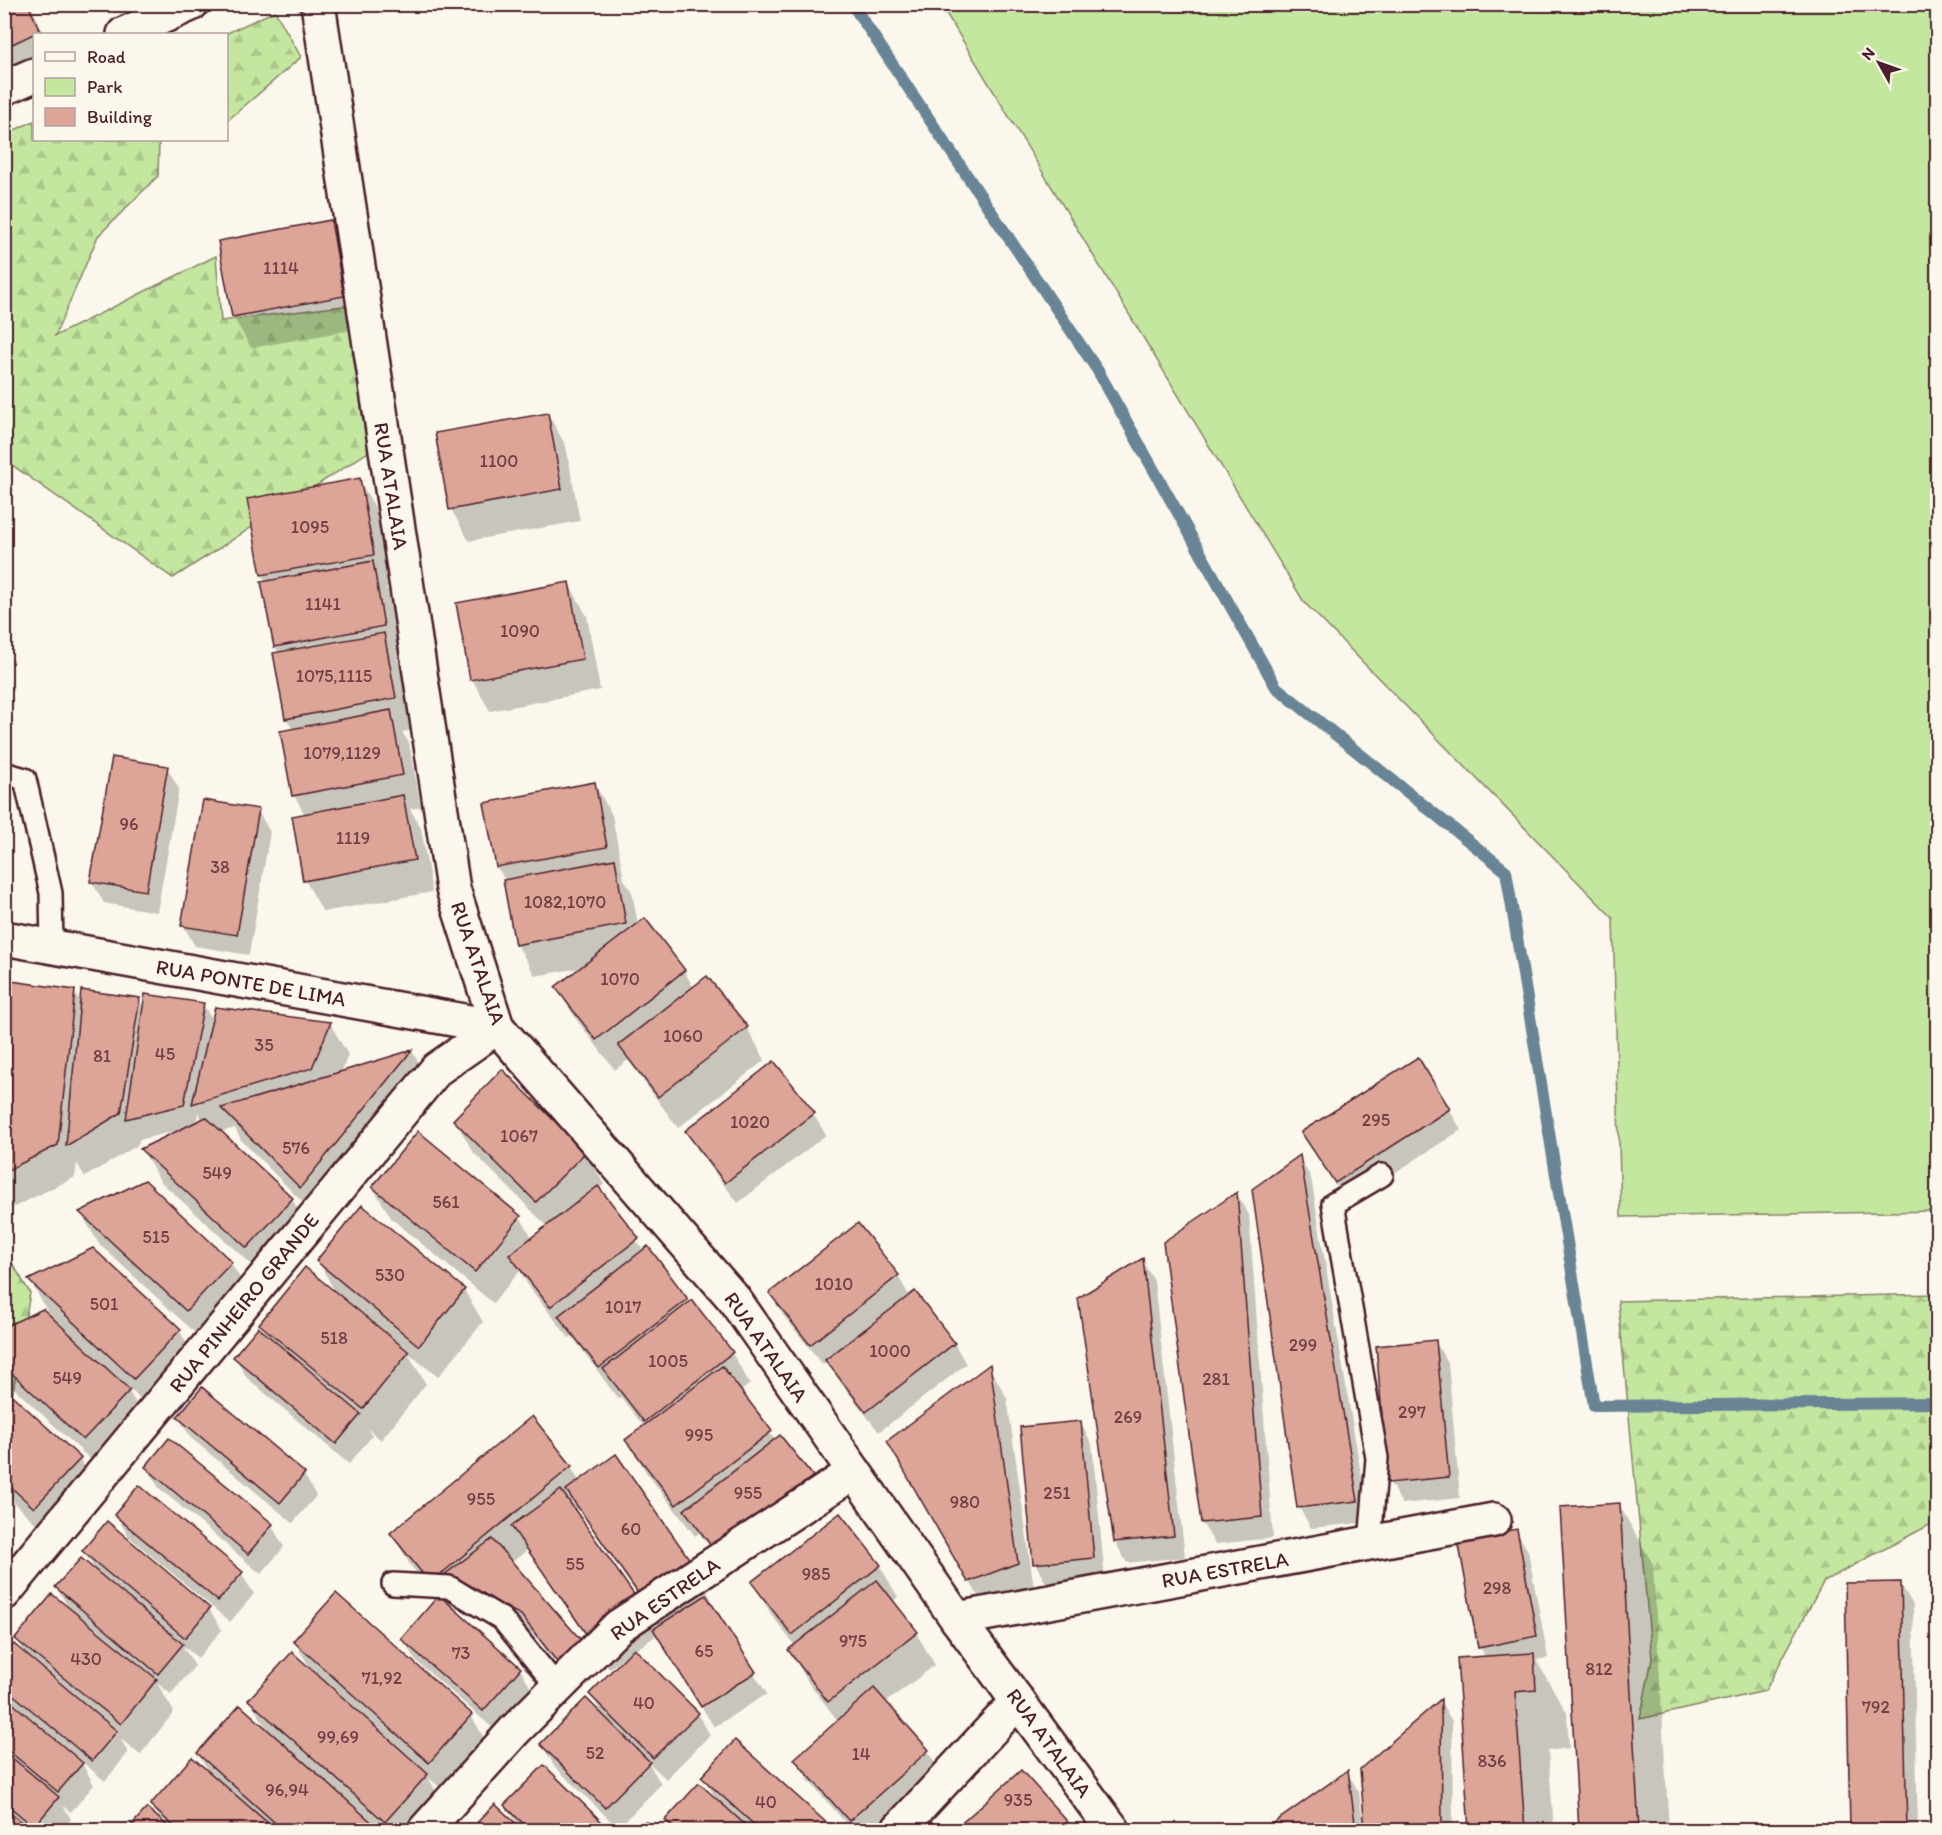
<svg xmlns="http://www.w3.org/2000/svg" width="1942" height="1835" viewBox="0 0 1942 1835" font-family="Itim,sans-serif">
	<defs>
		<pattern id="forest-firs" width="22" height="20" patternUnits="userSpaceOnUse" patternTransform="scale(1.5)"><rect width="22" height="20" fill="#c4e7a0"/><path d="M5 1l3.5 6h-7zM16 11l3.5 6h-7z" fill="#aac68a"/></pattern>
	</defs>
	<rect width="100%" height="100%" fill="#fbf7ec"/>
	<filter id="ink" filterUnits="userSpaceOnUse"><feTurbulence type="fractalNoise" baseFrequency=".0167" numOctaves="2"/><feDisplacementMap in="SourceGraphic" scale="12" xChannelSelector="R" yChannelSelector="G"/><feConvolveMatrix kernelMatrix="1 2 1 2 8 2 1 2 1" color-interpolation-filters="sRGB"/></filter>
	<g filter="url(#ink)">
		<polygon fill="#c4e7a0" stroke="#878366" stroke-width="1.5" points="941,5 1937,5 1937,1211 1621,1217 1613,918 1304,602"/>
		<g fill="url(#forest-firs)" stroke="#878366" stroke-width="1.5">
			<polygon points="275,11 301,57 227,121 225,34"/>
			<polygon points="34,121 34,140 159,140 158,176 98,236 55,336 216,256 221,321 351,305 373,449 173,578 5,460 4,135"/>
			<polygon points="5,1251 30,1293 5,1437"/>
			<polygon points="1937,1294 1937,1521 1824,1581 1765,1691 1640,1719 1652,1659 1618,1301"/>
		</g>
		<g fill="#0003" fill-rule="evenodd">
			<polygon points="4,4 30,4 44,34 34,34 34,74 4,84"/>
			<polygon points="330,222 348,253 362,328 251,348 233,317"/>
			<polygon points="548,414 566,446 580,521 469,541 451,509"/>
			<polygon points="359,480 377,511 391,586 386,587 390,595 402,658 397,659 401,666 413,730 402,732 409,743 421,807 410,809 421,828 432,892 323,912 305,880 305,815 294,795 293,730 286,718 279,654 275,646 266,582 262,575"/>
			<polygon points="569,584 587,616 600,690 490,711 472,679"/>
			<polygon points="167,768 179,789 157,912 104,903 92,882"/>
			<polygon points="594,783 612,815 624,879 632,892 638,925 684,971 694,988 707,978 747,1028 765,1060 678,1128 628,1060 615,1070 576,1019 557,988 584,967 535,976 517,944 505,880 497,867 486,804"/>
			<polygon points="258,811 270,832 249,955 195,946 183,925"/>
			<path d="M4 981 74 992 81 1003 139 1000 144 1008 203 1004 213 1022 330 1023 348 1055 341 1073 412 1051 430 1082 319 1219 241 1140 235 1128 220 1132 292 1199 310 1231 266 1278 160 1181 142 1149 179 1130 139 1140 138 1145 85 1177 77 1163 75 1177 4 1212ZM198 1112 203 1120 196 1124Z"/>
			<polygon points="1449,1109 1461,1130 1348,1203 1316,1153"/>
			<polygon points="813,1114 826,1135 738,1203 699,1152 687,1131"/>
			<polygon points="455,1120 585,1152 604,1184 599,1189 644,1251 732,1353 750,1384 740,1392 775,1440 812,1477 824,1498 729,1572 699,1533 695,1536 646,1472 627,1440 644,1427 621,1397 618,1399 572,1336 569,1338 529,1287 520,1271 493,1303 392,1219 373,1188 520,1217 533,1239 548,1227 473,1152"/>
			<polygon points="1299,1157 1311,1178 1369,1522 1311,1528 1299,1507"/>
			<polygon points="145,1182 231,1263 250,1295 205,1342 99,1244 81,1213"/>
			<polygon points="1237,1194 1249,1215 1273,1538 1215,1544 1202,1523"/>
			<polygon points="362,1207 464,1290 483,1322 438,1377 407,1352 426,1384 381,1440 368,1429 372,1436 349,1464 247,1378 235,1357 269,1338 261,1325 337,1295 318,1261"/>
			<polygon points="1142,1260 1154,1281 1185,1557 1127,1563 1115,1542"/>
			<polygon points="898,1276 910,1297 954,1343 966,1364 879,1432 840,1382 828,1361 823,1365 783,1315 771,1294"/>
			<polygon points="30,1280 179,1330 198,1362 153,1410 126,1386 147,1423 102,1470 4,1379 4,1329 51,1318"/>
			<polygon points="1435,1342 1448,1363 1460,1498 1402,1504 1390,1483 1377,1348"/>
			<polygon points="989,1366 1007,1398 1035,1595 988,1613 888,1441"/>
			<polygon points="4,1390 80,1459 98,1491 53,1539 4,1494"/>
			<polygon points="178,1417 304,1474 316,1496 293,1523 191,1438"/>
			<path d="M532 1418 571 1467 580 1482 694 1568 712 1600 709 1602 767 1694 714 1727 657 1635 634 1651 698 1713 710 1735 666 1779 648 1762 661 1784 618 1828 554 1766 542 1744 603 1716 591 1694 625 1657 609 1669 527 1550 511 1563 580 1641 592 1662 572 1683 535 1636 466 1600 454 1610 520 1669 532 1690 496 1731 415 1660 403 1639 438 1599 410 1565 392 1533ZM578 1508 587 1522 660 1627 654 1630 638 1604 574 1511Z"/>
			<polygon points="1080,1422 1092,1444 1105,1579 1047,1585 1035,1563"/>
			<polygon points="147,1467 271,1525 284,1547 261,1574 159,1488"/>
			<polygon points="1619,1505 1653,1564 1669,1830 1581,1830 1561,1509"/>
			<polygon points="116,1515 241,1573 254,1594 230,1622 128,1536"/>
			<polygon points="107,1523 209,1609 222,1630 198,1658 182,1645 195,1666 171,1694 157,1683 174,1712 140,1755 121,1739 128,1753 105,1781 81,1761 94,1785 71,1812 63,1806 71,1819 61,1830 4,1830 4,1658 27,1657 17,1639 70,1610 57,1588 97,1573 84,1551"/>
			<polygon points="1516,1530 1528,1551 1548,1658 1536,1660 1567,1713 1569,1748 1548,1751 1554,1830 1470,1830 1459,1660 1486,1658 1480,1647"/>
			<polygon points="880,1566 898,1597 892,1602 916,1633 935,1665 885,1703 928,1751 940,1772 874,1830 852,1830 808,1780 796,1759 838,1721 808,1682 790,1650 795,1646 771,1614 753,1583"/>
			<polygon points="1900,1583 1913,1605 1918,1830 1852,1830 1846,1585"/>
			<polygon points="336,1595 471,1715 489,1747 448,1794 428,1777 445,1807 424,1830 379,1830 376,1828 377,1830 129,1830 147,1810 162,1823 152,1805 210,1773 198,1754 268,1731 250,1701 312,1671 294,1641"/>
			<polygon points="1440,1701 1452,1721 1453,1830 1266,1830 1347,1772 1359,1792 1363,1825 1366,1824"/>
			<polygon points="735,1742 829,1827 831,1830 673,1830 667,1820 717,1800 703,1777"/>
			<polygon points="1021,1773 1073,1830 957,1830"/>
			<polygon points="495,1806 519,1827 506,1806 608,1830 472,1830"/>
		</g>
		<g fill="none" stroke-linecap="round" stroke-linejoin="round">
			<polyline stroke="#688495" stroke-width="12" points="852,4 1098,371 1276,687 1506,871 1594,1406 1938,1403"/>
		</g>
		<g fill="#dda597" stroke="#4a1f2b" stroke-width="1.5">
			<polygon points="4,4 28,4 40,31 4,48"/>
			<polygon points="331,220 344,296 232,317 218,241"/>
			<polygon points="548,413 562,489 449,510 435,433"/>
			<polygon points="360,478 374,555 261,575 247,499"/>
			<polygon points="373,561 384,626 274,647 261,582"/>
			<polygon points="569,582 583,659 470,680 456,603"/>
			<polygon points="384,633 396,698 285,719 273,653"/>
			<polygon points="391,710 403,775 292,796 280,731"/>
			<polygon points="112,757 168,766 146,891 90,882"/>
			<polygon points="595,782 607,847 496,867 484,803"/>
			<polygon points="403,795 415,860 303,881 292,816"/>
			<polygon points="203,800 259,809 237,935 181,926"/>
			<polygon points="615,859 626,924 515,945 503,880"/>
			<polygon points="645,918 685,970 596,1040 555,987"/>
			<polygon points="707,976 748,1027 658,1097 618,1045"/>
			<polygon points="4,980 75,990 58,1145 4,1172"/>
			<polygon points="81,990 140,998 121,1113 66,1146"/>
			<polygon points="145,994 204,1003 184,1105 126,1119"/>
			<polygon points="215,1007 331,1022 312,1068 192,1104"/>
			<polygon points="412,1050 300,1188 221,1108"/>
			<polygon points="1418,1057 1450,1109 1335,1183 1301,1132"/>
			<polygon points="774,1061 815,1113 725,1183 685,1131"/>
			<polygon points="502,1069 586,1152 536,1202 453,1120"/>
			<polygon points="206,1117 293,1198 247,1248 140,1149"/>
			<polygon points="418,1131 521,1216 475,1272 372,1187"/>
			<polygon points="1300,1155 1358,1501 1297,1508 1252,1189"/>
			<polygon points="145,1180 232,1262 186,1311 79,1212"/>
			<polygon points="598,1186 639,1238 550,1307 509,1255"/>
			<polygon points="1237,1192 1262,1517 1201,1523 1163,1242"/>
			<polygon points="362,1205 465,1289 419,1346 316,1261"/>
			<polygon points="858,1223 899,1275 810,1345 769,1293"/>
			<polygon points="648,1246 688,1299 599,1368 558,1316"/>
			<polygon points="93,1248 181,1329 134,1379 28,1280"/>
			<polygon points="1143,1258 1174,1536 1114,1542 1078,1298"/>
			<polygon points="305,1267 409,1352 363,1409 259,1324"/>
			<polygon points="915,1291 955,1343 866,1412 825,1360"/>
			<polygon points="692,1300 733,1352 644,1422 603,1369"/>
			<polygon points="43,1309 130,1390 83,1440 4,1366 4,1327"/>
			<polygon points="258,1327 361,1414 336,1444 233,1357"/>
			<polygon points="1436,1340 1449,1477 1388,1483 1376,1346"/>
			<polygon points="990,1364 1018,1563 968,1582 887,1441"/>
			<polygon points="722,1366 772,1431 676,1505 625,1440"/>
			<polygon points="202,1387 305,1473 280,1503 177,1417"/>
			<polygon points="4,1388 81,1458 34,1508 4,1481"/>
			<polygon points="532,1416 572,1466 430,1583 390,1533"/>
			<polygon points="1081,1421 1094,1558 1033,1564 1020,1427"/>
			<polygon points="780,1435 813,1476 716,1552 684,1510"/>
			<polygon points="169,1438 273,1524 248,1554 145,1467"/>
			<polygon points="616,1454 695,1567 645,1603 566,1490"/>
			<polygon points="139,1485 243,1572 218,1601 114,1515"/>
			<polygon points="561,1490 640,1603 589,1638 511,1526"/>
			<polygon points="1620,1503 1639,1830 1579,1830 1560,1507"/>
			<polygon points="840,1513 881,1565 792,1635 751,1582"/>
			<polygon points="107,1521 210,1608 185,1638 82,1551"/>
			<polygon points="1517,1529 1537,1636 1478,1648 1458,1540"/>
			<polygon points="492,1539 581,1640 558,1663 521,1615 444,1575"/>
			<polygon points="81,1558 183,1644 158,1674 55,1587"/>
			<polygon points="877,1580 918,1632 828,1702 788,1650"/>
			<polygon points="1901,1582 1907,1830 1850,1830 1845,1583"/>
			<polygon points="336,1593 472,1714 429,1763 293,1641"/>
			<polygon points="52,1594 157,1679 121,1724 15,1639"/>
			<polygon points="439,1595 521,1668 483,1711 401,1639"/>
			<polygon points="706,1595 756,1672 701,1707 653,1629"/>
			<polygon points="14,1644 117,1731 92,1761 4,1687 4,1655"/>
			<polygon points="634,1648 699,1713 653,1758 589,1694"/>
			<polygon points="292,1652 428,1774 385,1822 248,1700"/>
			<polygon points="1534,1653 1536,1690 1515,1692 1525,1830 1469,1830 1457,1658"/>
			<polygon points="874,1688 929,1750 849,1821 794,1759"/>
			<polygon points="4,1696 83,1763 58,1792 4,1747"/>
			<polygon points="586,1698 650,1762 605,1808 540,1744"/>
			<polygon points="1441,1699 1442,1830 1365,1830 1360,1769"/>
			<polygon points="240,1705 377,1827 374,1830 283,1830 197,1753"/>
			<polygon points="735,1740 830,1826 827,1830 760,1830 701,1777"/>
			<polygon points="4,1751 59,1797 34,1827 4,1802"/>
			<polygon points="192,1757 276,1830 178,1830 150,1805"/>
			<polygon points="544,1765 608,1828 606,1830 530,1830 504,1805"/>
			<polygon points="1021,1770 1075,1830 954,1830"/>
			<polygon points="1348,1770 1356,1830 1264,1830"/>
			<polygon points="699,1783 751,1830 677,1830 665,1820"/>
			<polygon points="495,1804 523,1830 470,1830"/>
			<polygon points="4,1808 31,1830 4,1830"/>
			<polygon points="147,1808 172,1830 127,1830"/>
			<polygon points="645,1821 655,1830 637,1830"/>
		</g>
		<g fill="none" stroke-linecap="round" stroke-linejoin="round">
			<defs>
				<g id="service">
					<polyline points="4,773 25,779 51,893 52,947"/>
					<polyline points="1370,1543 1377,1458 1333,1204 1382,1175"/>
					<polyline points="393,1584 449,1587 502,1619 558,1688"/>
				</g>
				<g id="minor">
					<polyline points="318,4 453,889 497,1027 734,1299 957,1619 1113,1830"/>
					<polyline points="124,34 191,4"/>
					<polyline points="4,88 34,75"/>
					<polyline points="4,938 497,1027"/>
					<polyline points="4,1593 437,1069 497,1027"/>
					<polyline points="957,1619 1494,1520"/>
					<polyline points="425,1830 515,1730 619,1626 854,1472"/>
					<polyline points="898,1830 1018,1701"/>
				</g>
			</defs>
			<use href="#service" stroke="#4a1f2b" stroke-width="26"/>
			<use href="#minor" stroke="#4a1f2b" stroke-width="38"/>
			<use href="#service" stroke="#fbf7ec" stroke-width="21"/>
			<use href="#minor" stroke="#fbf7ec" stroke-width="33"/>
		</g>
	</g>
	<g text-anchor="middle" stroke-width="4.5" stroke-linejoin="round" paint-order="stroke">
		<g font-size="18" fill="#6f4046">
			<text x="281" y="274">1114</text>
			<text x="499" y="467">1100</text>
			<text x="310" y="533">1095</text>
			<text x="323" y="610">1141</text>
			<text x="520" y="637">1090</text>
			<text x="334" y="682">1075,1115</text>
			<text x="342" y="759">1079,1129</text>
			<text x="129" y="830">96</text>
			<text x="353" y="844">1119</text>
			<text x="220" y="873">38</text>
			<text x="565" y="908">1082,1070</text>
			<text x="620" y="985">1070</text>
			<text x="683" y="1042">1060</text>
			<text x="264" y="1051">35</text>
			<text x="165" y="1060">45</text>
			<text x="102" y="1062">81</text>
			<text x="1376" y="1126">295</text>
			<text x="750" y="1128">1020</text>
			<text x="519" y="1142">1067</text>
			<text x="296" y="1154">576</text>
			<text x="217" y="1179">549</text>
			<text x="446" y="1208">561</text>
			<text x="156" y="1243">515</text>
			<text x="390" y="1281">530</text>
			<text x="834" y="1290">1010</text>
			<text x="104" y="1310">501</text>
			<text x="623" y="1313">1017</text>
			<text x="334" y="1344">518</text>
			<text x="1303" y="1351">299</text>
			<text x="890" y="1357">1000</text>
			<text x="668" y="1367">1005</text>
			<text x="67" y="1384">549</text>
			<text x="1216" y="1385">281</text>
			<text x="1412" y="1418">297</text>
			<text x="1128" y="1423">269</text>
			<text x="699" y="1441">995</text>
			<text x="748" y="1499">955</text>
			<text x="1057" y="1499">251</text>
			<text x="481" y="1505">955</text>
			<text x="965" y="1508">980</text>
			<text x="631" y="1535">60</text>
			<text x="575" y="1570">55</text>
			<text x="816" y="1580">985</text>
			<text x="1497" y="1594">298</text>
			<text x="853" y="1647">975</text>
			<text x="704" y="1657">65</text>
			<text x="461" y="1659">73</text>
			<text x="86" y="1665">430</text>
			<text x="1599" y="1675">812</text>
			<text x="382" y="1684">71,92</text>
			<text x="644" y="1709">40</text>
			<text x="1876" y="1713">792</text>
			<text x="338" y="1743">99,69</text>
			<text x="595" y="1759">52</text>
			<text x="861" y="1760">14</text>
			<text x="1492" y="1767">836</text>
			<text x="287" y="1796">96,94</text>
			<text x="1018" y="1806">935</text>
			<text x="766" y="1808">40</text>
		</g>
		<g font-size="21" fill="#4a1f2b" stroke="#fbf7ec">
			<text transform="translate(391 486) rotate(81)" y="7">RUA ATALAIA</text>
			<text transform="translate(478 963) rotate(71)" y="7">RUA ATALAIA</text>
			<text transform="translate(251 983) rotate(10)" y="7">RUA PONTE DE LIMA</text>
			<text transform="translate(244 1303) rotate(-51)" y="7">RUA PINHEIRO GRANDE</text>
			<text transform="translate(766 1347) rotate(55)" y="7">RUA ATALAIA</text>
			<text transform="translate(1225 1570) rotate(-10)" y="7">RUA ESTRELA</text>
			<text transform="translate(665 1599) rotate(-35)" y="7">RUA ESTRELA</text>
			<text transform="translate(1049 1743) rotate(54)" y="7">RUA ATALAIA</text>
		</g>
	</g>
	<rect width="1942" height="1835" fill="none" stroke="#fbf7ec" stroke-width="24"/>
	<rect x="12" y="12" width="1918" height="1811" fill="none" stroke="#4a1f2b" stroke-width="2" filter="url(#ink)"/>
	<rect x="33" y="33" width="195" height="108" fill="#fbf7ec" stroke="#b4a19f" stroke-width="1.5"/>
	<rect x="45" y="52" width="30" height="9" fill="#fbf7ec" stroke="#b4a19f" stroke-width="1.5"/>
	<text x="87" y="63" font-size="18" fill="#4a1f2b">Road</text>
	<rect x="45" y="78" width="30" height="18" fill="#c4e7a0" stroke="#b4a19f" stroke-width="1.5"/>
	<text x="87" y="93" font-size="18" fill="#4a1f2b">Park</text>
	<rect x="45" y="108" width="30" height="18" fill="#dda597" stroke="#b4a19f" stroke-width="1.5"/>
	<text x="87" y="123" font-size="18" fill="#4a1f2b">Building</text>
	<g transform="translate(1879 63) rotate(310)" stroke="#fbf7ec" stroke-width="4.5" paint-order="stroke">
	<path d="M0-4.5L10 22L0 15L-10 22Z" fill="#4a1f2b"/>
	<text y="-9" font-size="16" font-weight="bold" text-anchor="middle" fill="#4a1f2b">N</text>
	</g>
</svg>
